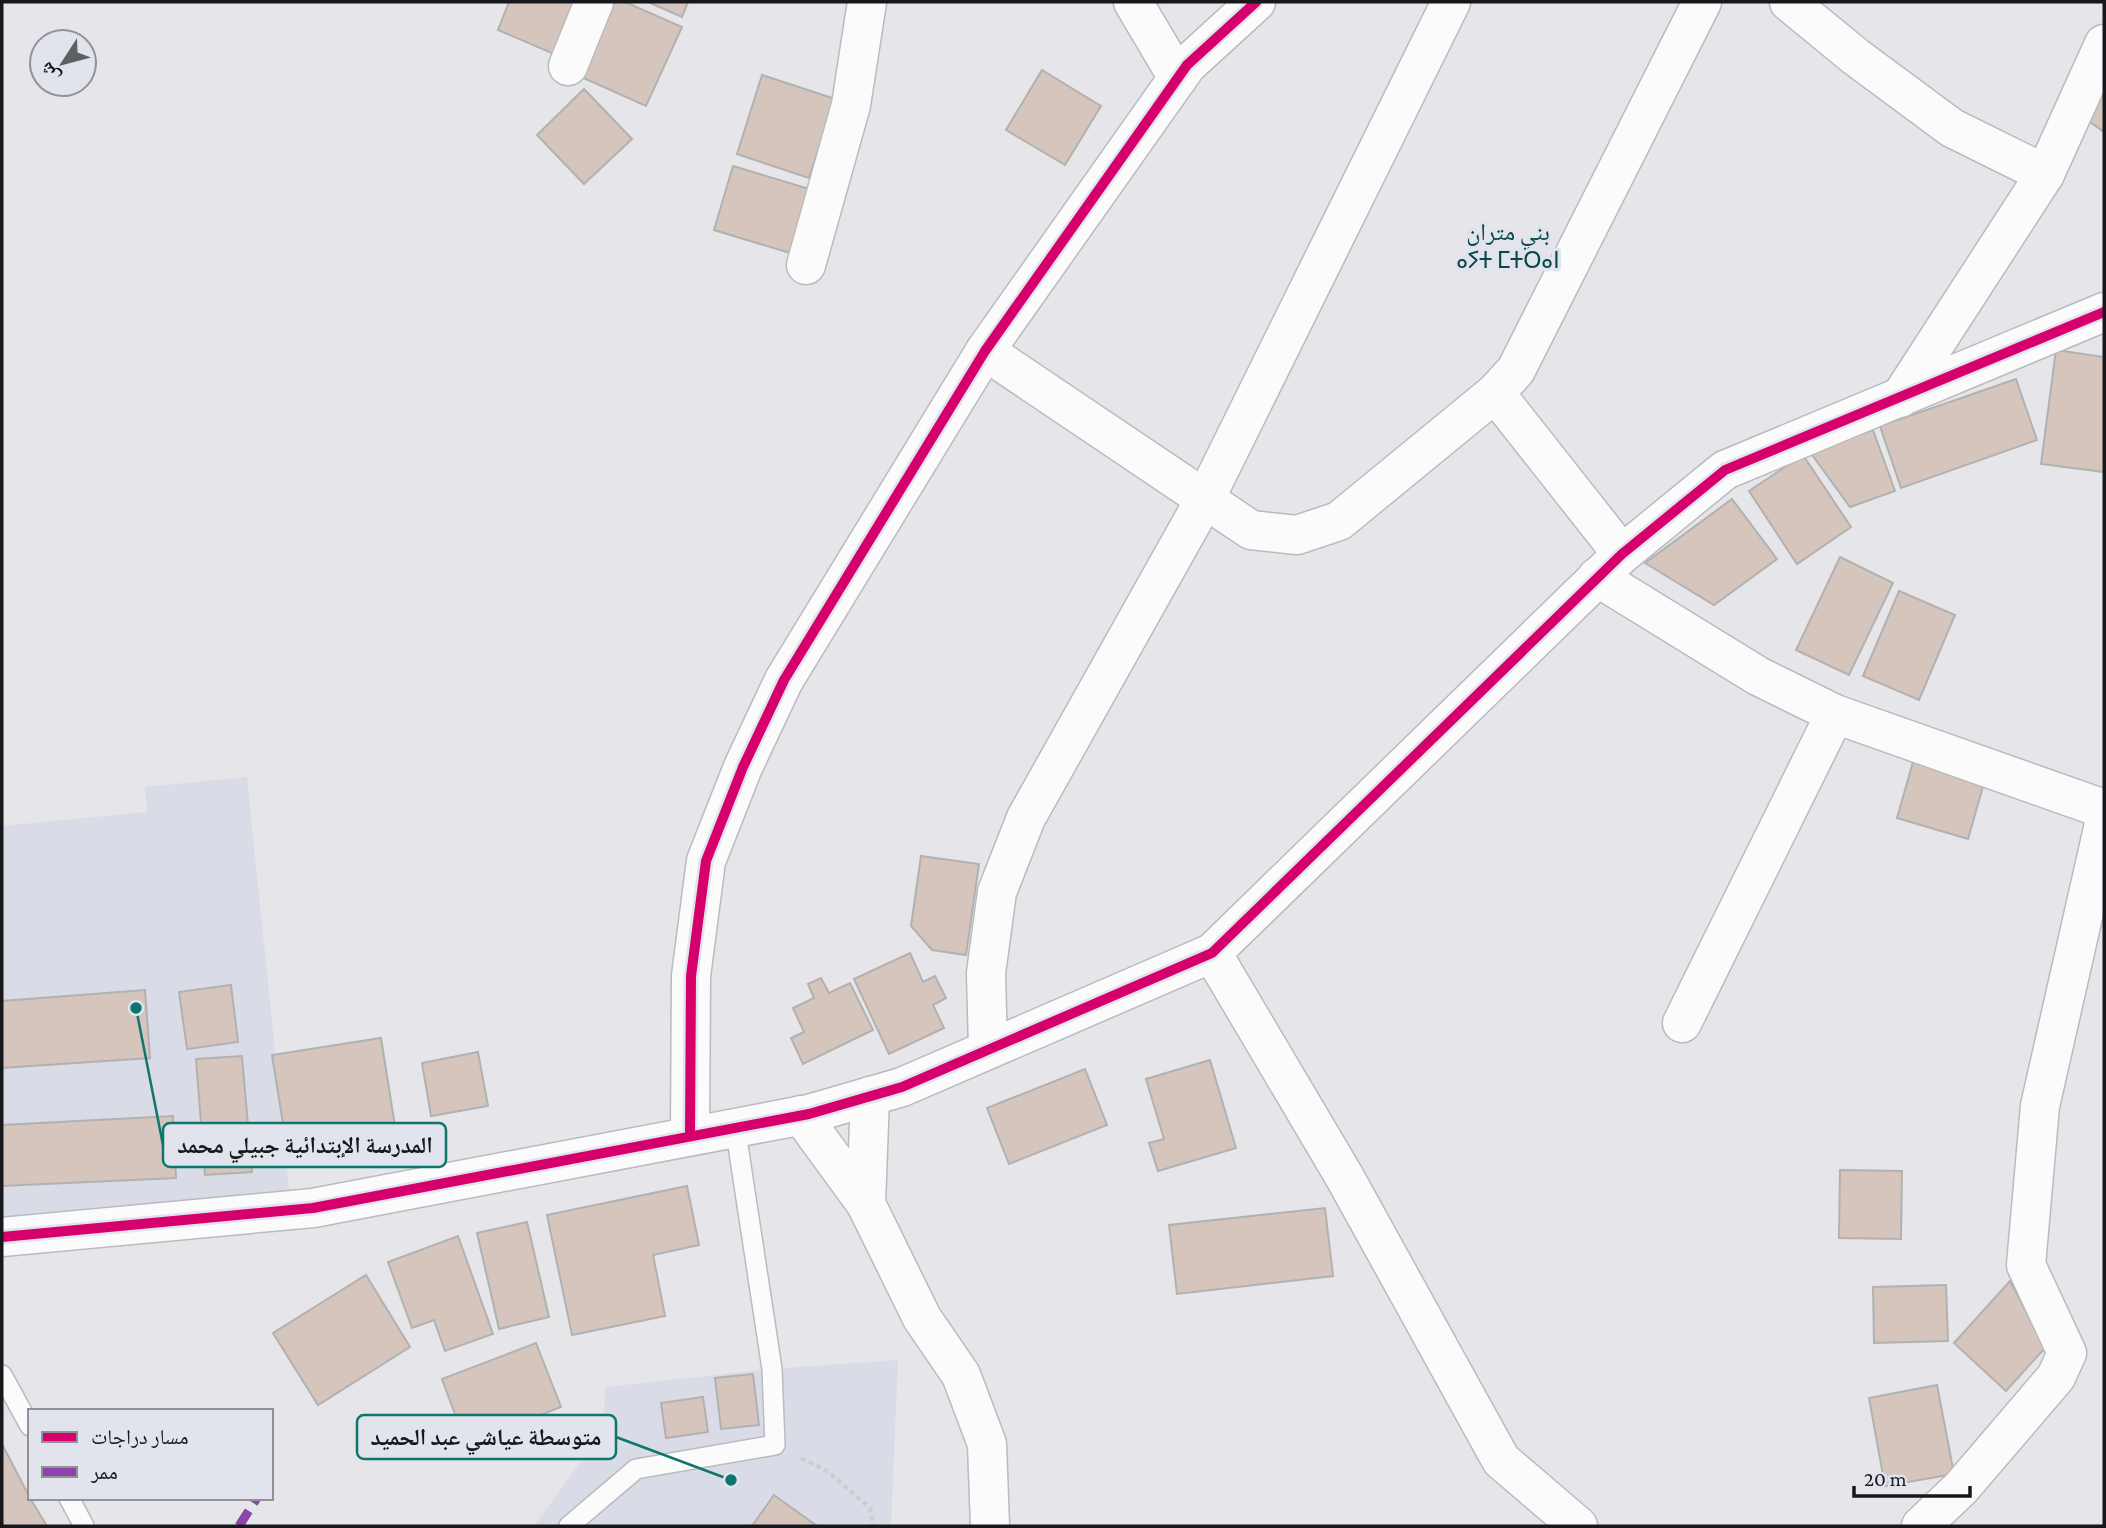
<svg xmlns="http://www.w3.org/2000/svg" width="2106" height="1528" viewBox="0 0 2106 1528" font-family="'Crimson Pro','Noto Naskh Arabic','Noto Sans Tifinagh',serif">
	<rect width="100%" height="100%" fill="#e5e5ea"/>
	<g fill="#d9dbe7">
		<polygon points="247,777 289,1190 2,1218 2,826 147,812 145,787"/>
		<polygon points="898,1360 891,1526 534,1526 602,1433 606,1387 772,1369"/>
	</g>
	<g fill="#d6c5bc" stroke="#b2b1b2" stroke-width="2">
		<polygon points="509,2 576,2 554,54 498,30"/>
		<polygon points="612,2 625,2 682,27 646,106 579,76"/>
		<polygon points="648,2 688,2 682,17"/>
		<polygon points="1042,70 1101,106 1065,165 1006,130"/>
		<polygon points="762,75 835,99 809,178 737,154"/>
		<polygon points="2104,87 2104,132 2083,117"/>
		<polygon points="584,89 632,139 584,184 537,135"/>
		<polygon points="733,166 809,189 790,253 714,230"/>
		<polygon points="2056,350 2104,357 2104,472 2041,464"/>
		<polygon points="2016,379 2037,440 1901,488 1880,426"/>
		<polygon points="1873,430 1895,491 1850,507 1810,452"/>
		<polygon points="1803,455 1851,527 1797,564 1749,491"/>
		<polygon points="1732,499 1777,559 1714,605 1645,563"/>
		<polygon points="1840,557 1893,583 1849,675 1796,650"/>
		<polygon points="1899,591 1955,615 1919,700 1863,676"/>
		<polygon points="1915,755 1986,776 1968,839 1897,818"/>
		<polygon points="921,856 979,864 966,955 932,950 911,926"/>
		<polygon points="910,953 923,982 935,976 946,998 933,1005 944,1028 889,1054 854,979"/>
		<polygon points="821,978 829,993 850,983 873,1030 803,1064 791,1038 804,1032 793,1008 814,998 808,984"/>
		<polygon points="231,985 238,1042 187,1049 179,992"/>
		<polygon points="145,990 150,1058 2,1068 2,1001"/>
		<polygon points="381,1038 397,1139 288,1155 272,1055"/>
		<polygon points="478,1052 488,1106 431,1116 422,1063"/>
		<polygon points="242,1056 252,1172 205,1175 196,1059"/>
		<polygon points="1210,1060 1236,1148 1158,1171 1149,1143 1164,1139 1146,1079"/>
		<polygon points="1085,1069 1107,1125 1009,1164 987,1108"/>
		<polygon points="173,1116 176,1178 2,1186 2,1125"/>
		<polygon points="1840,1170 1902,1171 1901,1239 1839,1238"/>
		<polygon points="687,1186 699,1245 653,1255 665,1316 572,1335 547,1215"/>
		<polygon points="1325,1208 1333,1276 1177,1294 1169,1225"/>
		<polygon points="527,1222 549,1317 499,1329 477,1233"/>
		<polygon points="458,1236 493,1334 445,1351 434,1320 412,1328 388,1262"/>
		<polygon points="366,1275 410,1347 318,1405 273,1333"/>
		<polygon points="2010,1281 2045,1348 2006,1391 1954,1343"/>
		<polygon points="1946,1285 1948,1341 1874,1343 1873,1287"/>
		<polygon points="536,1343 561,1407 466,1444 442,1379"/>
		<polygon points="753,1374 759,1425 721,1429 715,1378"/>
		<polygon points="1937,1385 1954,1474 1885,1486 1869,1398"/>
		<polygon points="703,1397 708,1432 666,1438 661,1403"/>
		<polygon points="2,1444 30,1498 47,1526 2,1526"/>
		<polygon points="774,1495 817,1526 752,1526"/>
	</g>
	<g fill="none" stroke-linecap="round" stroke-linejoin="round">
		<defs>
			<g id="lane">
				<polyline points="2,1375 30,1426"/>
				<polyline points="69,1498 84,1526"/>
				<polyline points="569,1526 636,1469 775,1445 772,1369 735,1126"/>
			</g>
			<g id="street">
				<polyline points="1133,2 1178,78"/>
				<polyline points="1789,2 1856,57 1952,128 2045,174"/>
				<polyline points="568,66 594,2"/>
				<polyline points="806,265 851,105 867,2"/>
				<polyline points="985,351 1251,530 1297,535 1339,521 1495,393 1516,370 1702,2"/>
				<polyline points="1495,393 1622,554"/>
				<polyline points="1900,398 2045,174 2104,44"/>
				<polyline points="1597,577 1758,676 1835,714 2104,809"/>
				<polyline points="1212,953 1344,1176 1501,1460 1578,1526"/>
				<polyline points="1682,1023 1835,714"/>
				<polyline points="988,1049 986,973 997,892 1026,818 1205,499 1451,2"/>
				<polyline points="870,1096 866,1204 922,1318 961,1375 987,1444 990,1526"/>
				<polyline points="801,1115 866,1204"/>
				<polyline points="690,1134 691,976 706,861 743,767 784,680 985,351 1187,65 1256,2"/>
				<polyline points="1921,1526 1961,1488 2056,1377 2067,1353 2026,1265 2040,1106 2104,824"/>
			</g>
			<polyline id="secondary" points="2,1237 313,1208 809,1114 902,1087 1212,953 1622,554 1725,470 2104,312"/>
		</defs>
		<use href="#lane" stroke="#babbbe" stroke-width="22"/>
		<use href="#street" stroke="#babbbe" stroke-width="41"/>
		<use href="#secondary" stroke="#babbbe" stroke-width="41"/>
		<polyline stroke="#ceced0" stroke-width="4.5" stroke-dasharray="5 3.5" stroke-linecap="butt" points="801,1458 827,1471 870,1508 873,1526"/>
		<use href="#lane" stroke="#fbfbfc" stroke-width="19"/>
		<use href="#street" stroke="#fbfbfc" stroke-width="38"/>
		<use href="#secondary" stroke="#fbfbfc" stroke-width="38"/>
		<polyline stroke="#8e44ad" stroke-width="9" stroke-dasharray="18 9" stroke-linecap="butt" points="239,1526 257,1498"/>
		<defs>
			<g id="cycleway">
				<polyline points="690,1134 691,976 706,861 743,767 784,680 985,351 1187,65 1256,2"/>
				<polyline points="2,1237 313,1208 809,1114 902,1087 1212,953 1622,554 1725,470 2104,312"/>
			</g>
		</defs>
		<use href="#cycleway" stroke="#e2e4ed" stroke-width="15"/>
		<use href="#cycleway" stroke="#d6006c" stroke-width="10"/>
	</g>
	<g text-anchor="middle" stroke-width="7" stroke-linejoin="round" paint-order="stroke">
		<g font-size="24" fill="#084947" stroke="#e2e4ed">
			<text x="1508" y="240">بني متران<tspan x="1508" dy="28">ⴰⵢⵜ ⵎⵜⵔⴰⵏ</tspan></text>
		</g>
	</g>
	<path fill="none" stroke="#0f766e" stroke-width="2.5" d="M136 1008L163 1145M731 1480L616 1437"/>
	<g fill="#0f766e" stroke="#e2e4ed" stroke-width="2.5">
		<circle cx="136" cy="1008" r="7"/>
		<circle cx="731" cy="1480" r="7"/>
	</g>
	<g fill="#e2e4ed" stroke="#0f766e" stroke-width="2.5">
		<rect x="163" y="1123" width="283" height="44" rx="7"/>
		<rect x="357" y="1415" width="259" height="44" rx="7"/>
	</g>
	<g font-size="23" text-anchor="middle" font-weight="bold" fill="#17181b">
		<text x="305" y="1153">المدرسة الإبتدائية جبيلي محمد</text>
		<text x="486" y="1445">متوسطة عياشي عبد الحميد</text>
	</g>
	<rect width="2106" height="1528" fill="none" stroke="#17181b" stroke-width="7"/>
	<rect x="28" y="1409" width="245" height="91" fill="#e2e4ed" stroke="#919299" stroke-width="2"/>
	<rect x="42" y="1432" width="35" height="10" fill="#d6006c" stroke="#919299" stroke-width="2"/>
	<text x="91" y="1444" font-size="21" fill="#17181b">مسار دراجات</text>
	<rect x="42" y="1467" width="35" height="10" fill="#8e44ad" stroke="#919299" stroke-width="2"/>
	<text x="91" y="1479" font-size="21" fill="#17181b">ممر</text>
	<g transform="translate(63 63) rotate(234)"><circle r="33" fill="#e2e4ed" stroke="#919299" stroke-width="2"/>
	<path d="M0-5L12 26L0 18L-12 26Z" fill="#5f6063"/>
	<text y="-10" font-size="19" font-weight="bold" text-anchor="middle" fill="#17181b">ش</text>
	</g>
	<path d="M1854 1486v10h116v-10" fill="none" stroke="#17181b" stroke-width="3.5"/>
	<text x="1864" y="1486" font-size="21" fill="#17181b" stroke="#e2e4ed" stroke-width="5" paint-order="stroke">20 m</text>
</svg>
